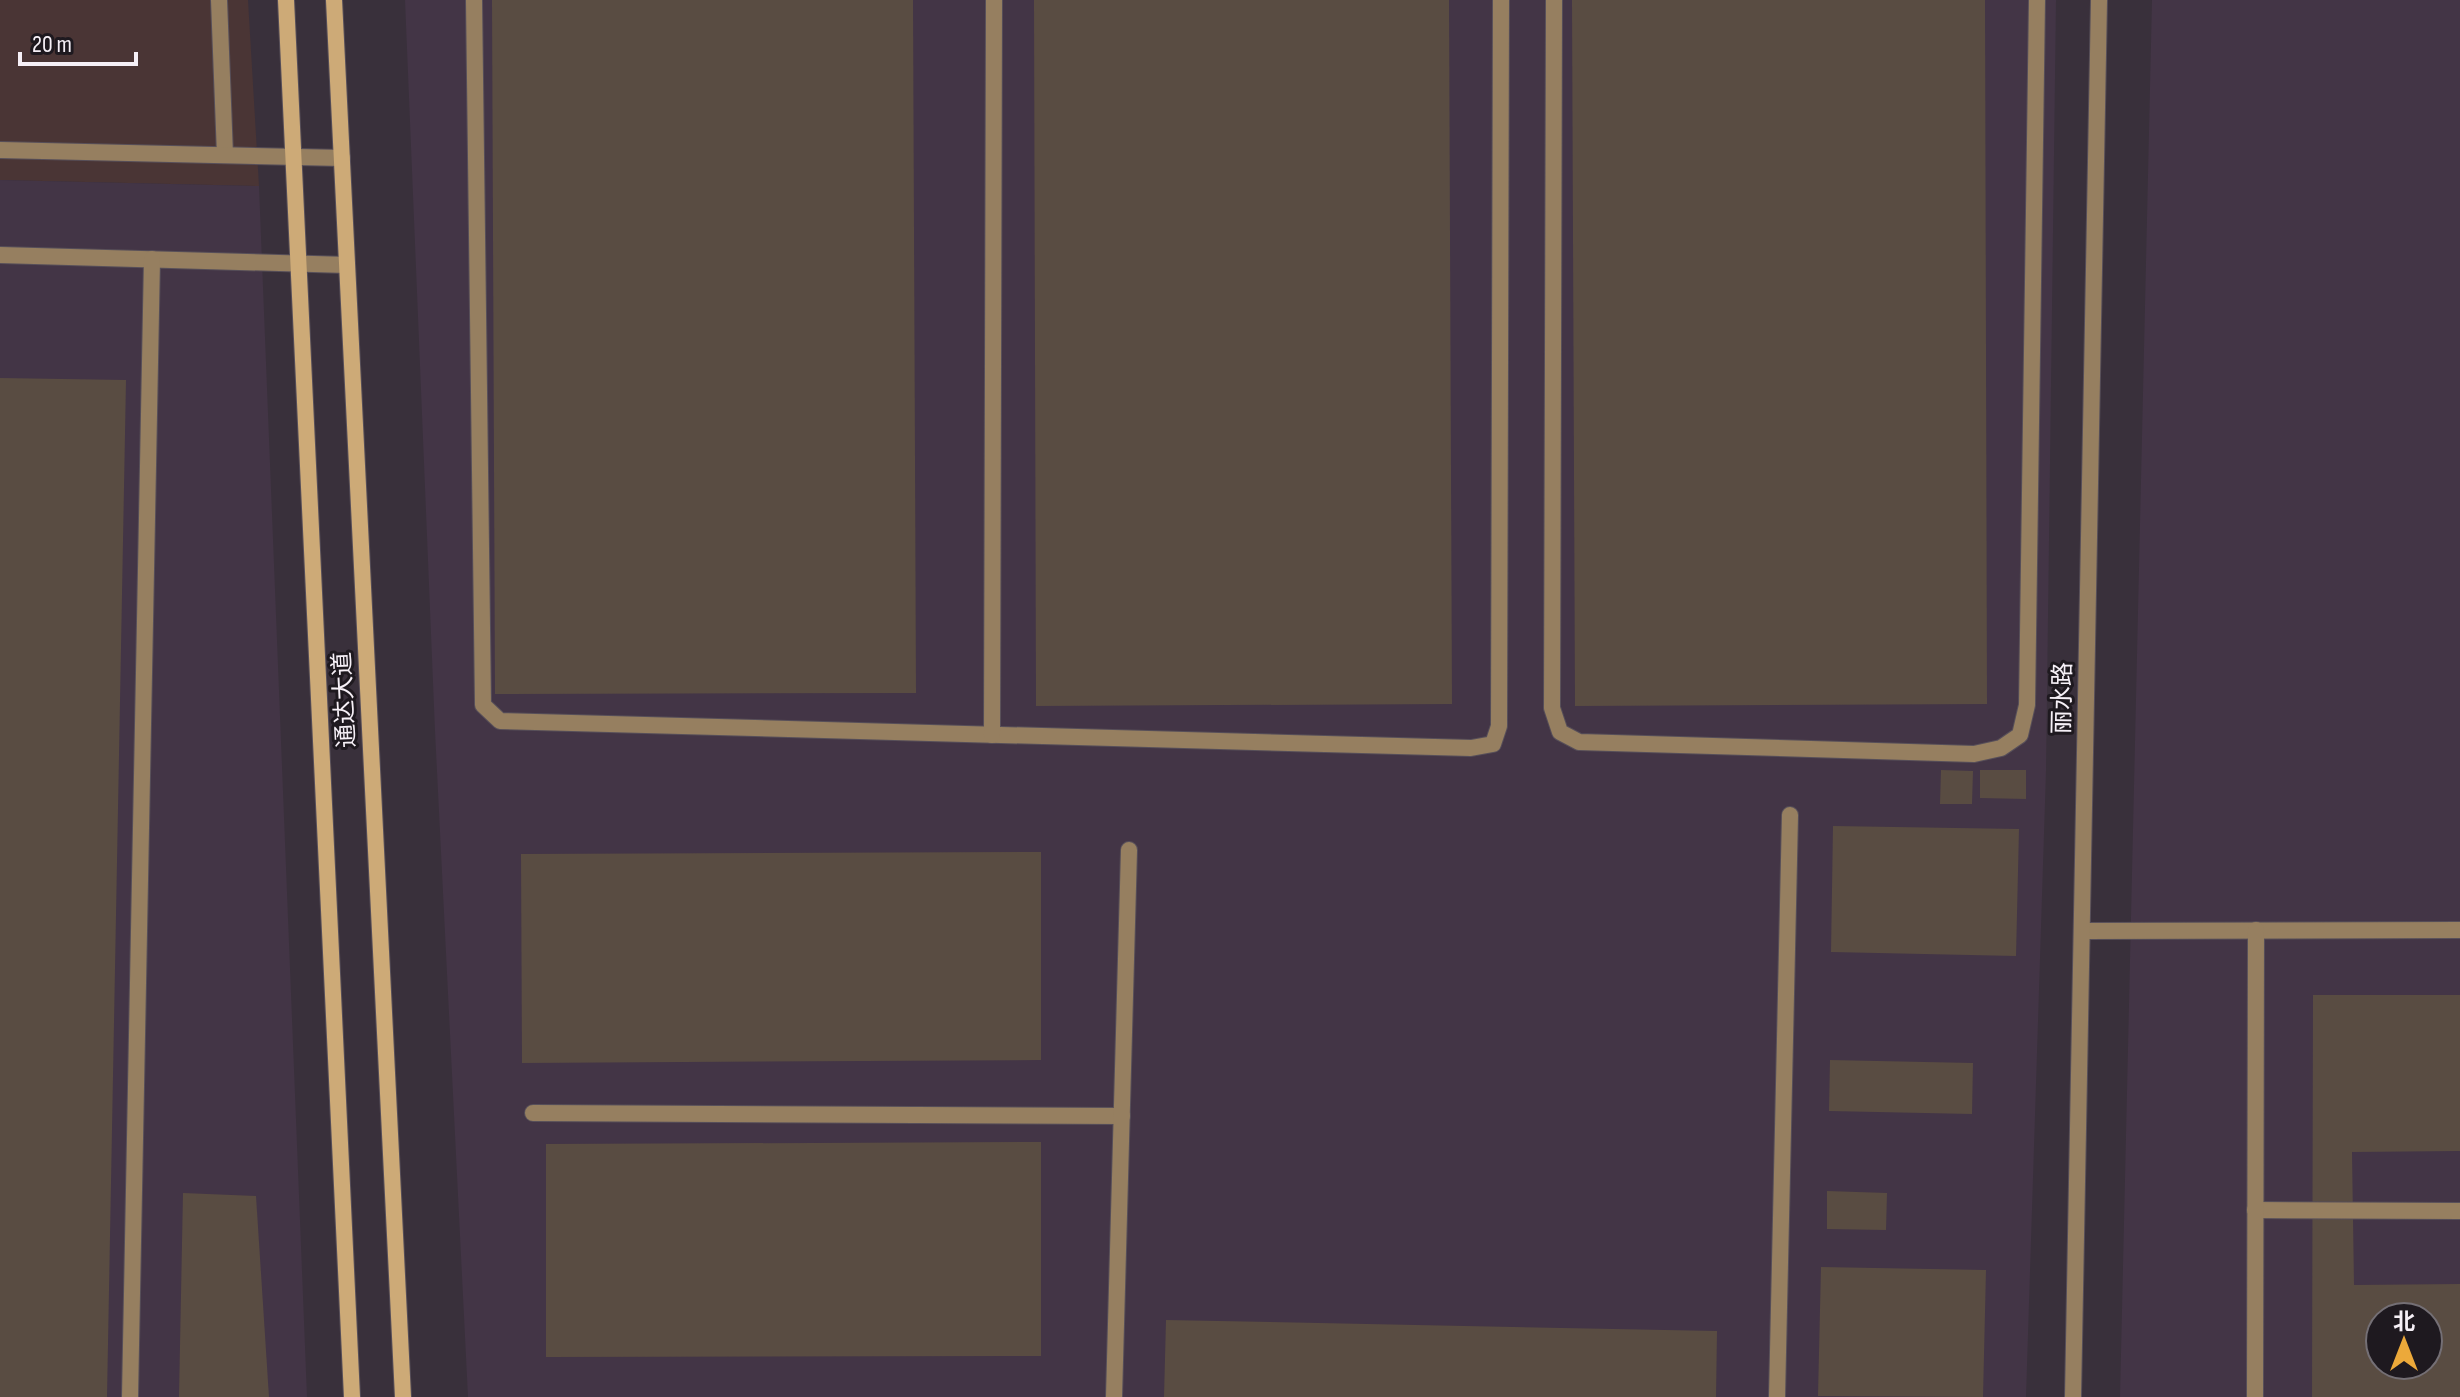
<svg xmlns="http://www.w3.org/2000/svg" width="2460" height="1397" viewBox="0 0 2460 1397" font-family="'Sofia Sans Condensed','Noto Sans SC',sans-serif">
	<rect width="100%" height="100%" fill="#39303b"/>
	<polygon fill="#4a3535" points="0,0 248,0 259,186 0,180"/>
	<g fill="#433546" fill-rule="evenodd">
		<polygon points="405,0 2056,0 2046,771 2026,1397 468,1397 435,731"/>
		<path d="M2152 0H2460V1397H2120ZM2380 1317H2428V1365H2380Z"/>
		<polygon points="0,180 259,186 307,1397 0,1397"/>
	</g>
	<g fill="#594c42" fill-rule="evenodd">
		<polygon points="492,0 913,0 916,693 495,694"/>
		<polygon points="1034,0 1449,0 1452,704 1036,706"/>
		<polygon points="1572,0 1985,0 1987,704 1575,706"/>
		<polygon points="0,378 126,380 107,1397 0,1397"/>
		<polygon points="1941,770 1973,771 1972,804 1940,804"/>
		<polygon points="1980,770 2026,770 2026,799 1980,798"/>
		<polygon points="1833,826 2019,829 2016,956 1831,952"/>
		<polygon points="1041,852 1041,1060 522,1063 521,854"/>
		<path d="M2313 995H2460V1151L2352 1152 2354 1285 2460 1284V1397H2312ZM2380 1317H2428V1365H2380Z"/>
		<polygon points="1830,1060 1973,1063 1972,1114 1829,1111"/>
		<polygon points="1041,1142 1041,1356 546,1357 546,1144"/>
		<polygon points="1827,1191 1887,1193 1886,1230 1827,1229"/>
		<polygon points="183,1193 256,1196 269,1397 179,1397"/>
		<polygon points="1821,1267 1986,1270 1983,1397 1818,1396"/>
		<polygon points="1166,1320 1717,1331 1716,1397 1164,1397"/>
	</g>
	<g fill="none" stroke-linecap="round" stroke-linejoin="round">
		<defs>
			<g id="lane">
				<polyline points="219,0 225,155"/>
				<polyline points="474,0 483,705 500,721 1471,748 1493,744 1499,726 1501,0"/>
				<polyline points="1554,0 1552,708 1560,732 1579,742 1974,754 2001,748 2020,735 2027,705 2037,0"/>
				<polyline points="0,150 342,158"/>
				<polyline points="0,255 347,265"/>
				<polyline points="992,735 994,0"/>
				<polyline points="2082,931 2460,930"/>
				<polyline points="533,1113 1122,1116"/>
				<polyline points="2255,1210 2460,1211"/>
				<polyline points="130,1397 152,259"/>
				<polyline points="1114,1397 1129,850"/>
				<polyline points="1777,1397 1790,815"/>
				<polyline points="2255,1397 2256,930"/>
			</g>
			<polyline id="street" points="2073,1397 2099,0"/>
			<g id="secondary">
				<polyline points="286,0 352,1397"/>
				<polyline points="334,0 403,1397"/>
			</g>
		</defs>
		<use href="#lane" stroke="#574f59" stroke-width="18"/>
		<use href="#street" stroke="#574f59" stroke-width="18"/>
		<use href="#secondary" stroke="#574f59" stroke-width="18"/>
		<use href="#lane" stroke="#967f60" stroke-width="16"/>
		<use href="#street" stroke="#967f60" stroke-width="16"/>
		<use href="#secondary" stroke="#cdaa77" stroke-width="16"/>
	</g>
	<g text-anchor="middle" stroke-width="6" stroke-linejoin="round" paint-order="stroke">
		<g font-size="24" fill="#f6f0f7" stroke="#1e191f">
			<text transform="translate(2062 698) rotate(-89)" y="8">丽水路</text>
			<text transform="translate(344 700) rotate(-93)" y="8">通达大道</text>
		</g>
	</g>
	<g transform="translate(2404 1341)"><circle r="38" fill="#1e191f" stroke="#746f75" stroke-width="2"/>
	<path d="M0-6L14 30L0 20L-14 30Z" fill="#eca93a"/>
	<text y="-12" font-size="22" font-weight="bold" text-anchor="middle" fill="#f6f0f7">北</text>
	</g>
	<path d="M20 52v12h116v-12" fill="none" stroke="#f6f0f7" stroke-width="4"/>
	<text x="32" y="52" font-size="24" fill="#f6f0f7" stroke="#1e191f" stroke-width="6" paint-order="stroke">20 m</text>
</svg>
